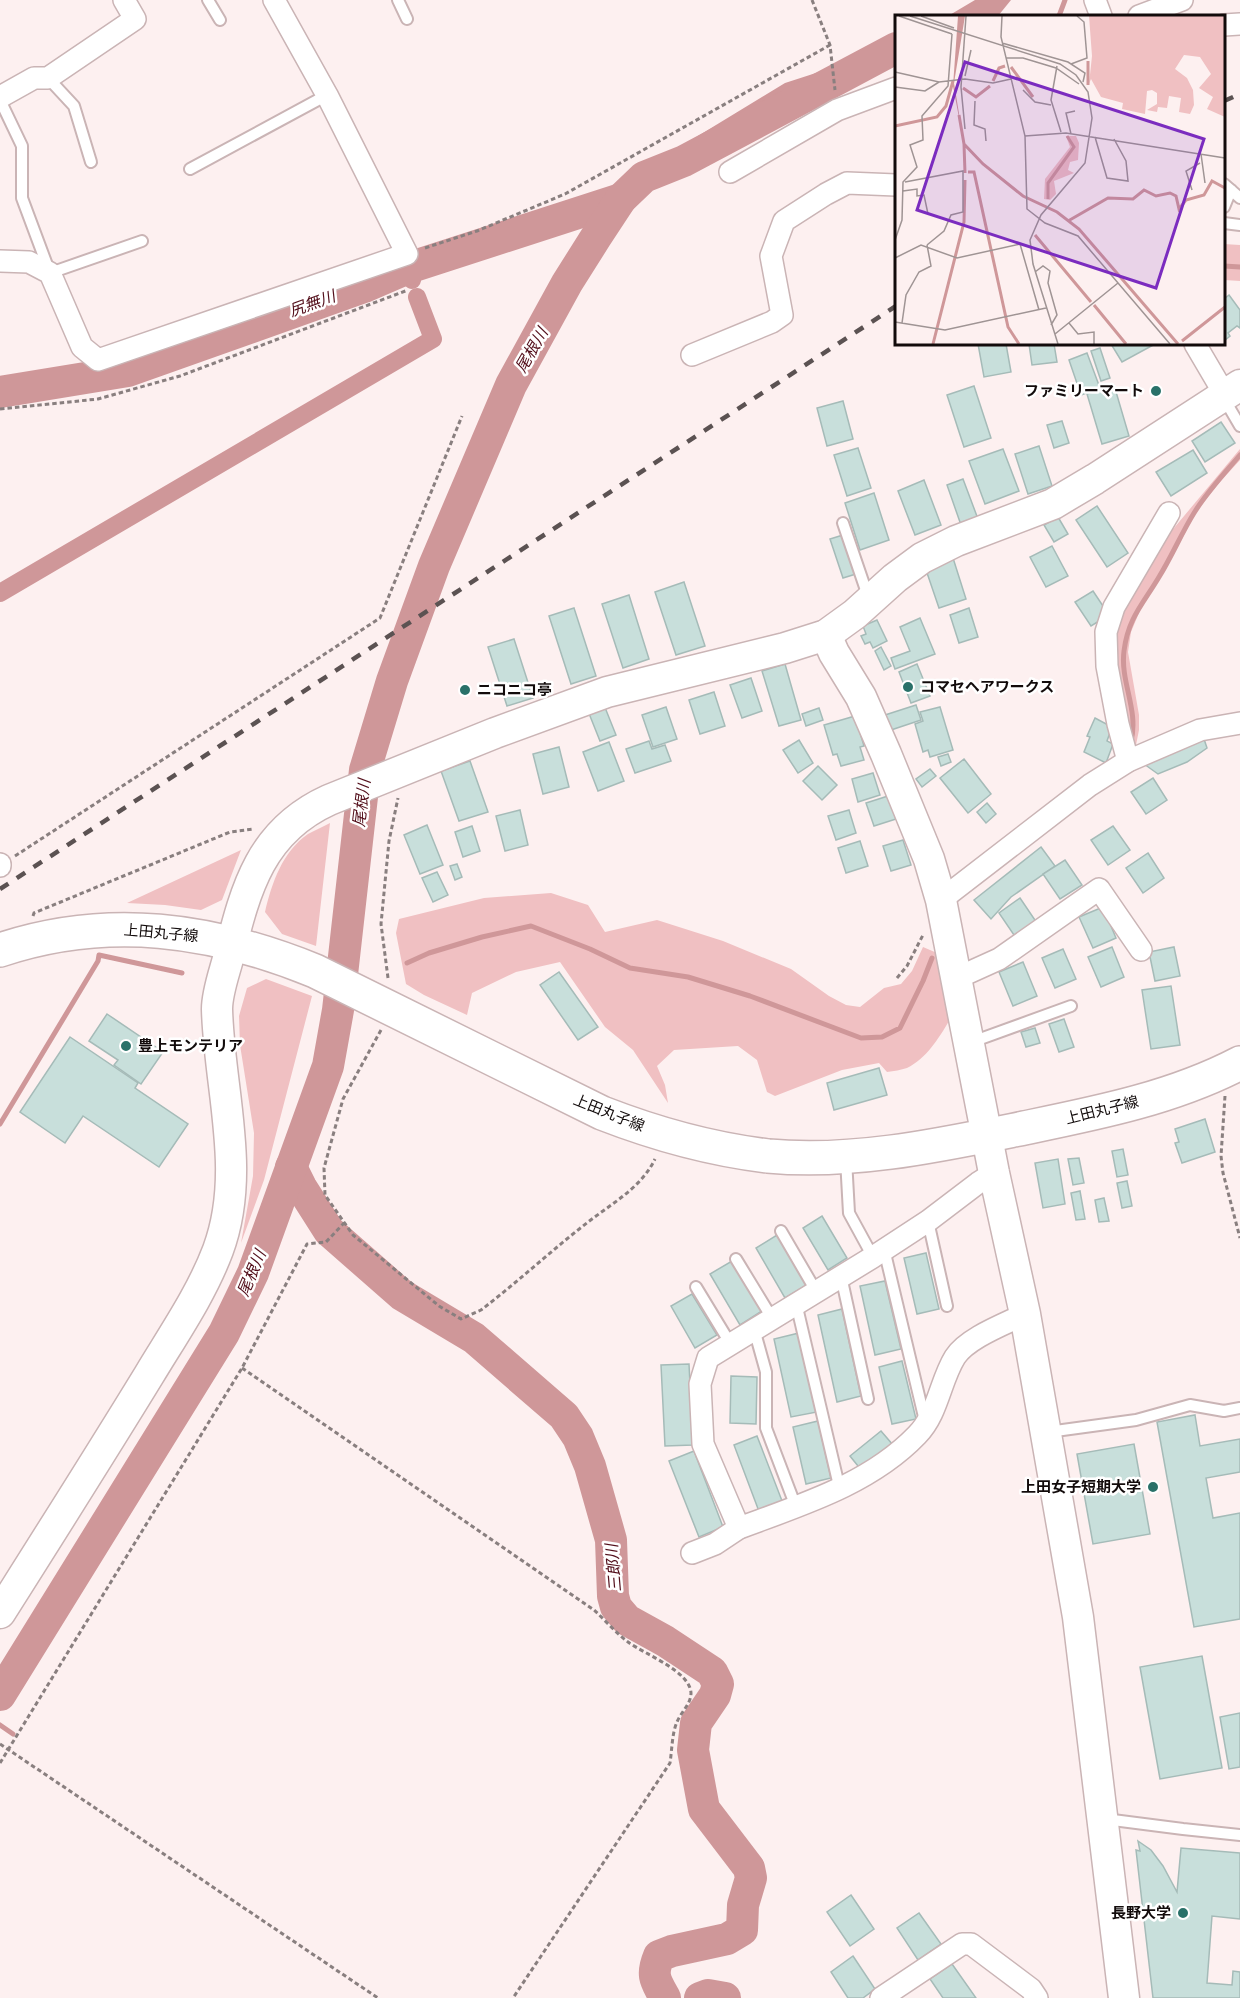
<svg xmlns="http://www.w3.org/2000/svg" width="1240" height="1998" viewBox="0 0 1240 1998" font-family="'Archivo Narrow','Noto Sans JP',sans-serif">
	<rect width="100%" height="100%" fill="#fdf0f0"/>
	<g fill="#f0c0c2">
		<polygon points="1224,244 1240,245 1240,281 1224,280"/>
		<polygon points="1240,449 1240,460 1219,483 1196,512 1174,554 1141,608 1131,632 1128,652 1139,715 1139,730 1135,750 1130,752 1112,627 1154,552"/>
		<path d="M330 823 316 946 282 934 265 912C272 883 282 852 308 834 315 830 323 827 330 823Z"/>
		<polygon points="241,850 222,900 201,910 165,905 127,903"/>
		<path d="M551 893 588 905 605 932 657 920 723 941 791 969 829 996 846 1005 860 1007 884 988 901 984 912 971 923 947 937 953 949 1021C939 1038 926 1059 907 1068 901 1070 894 1071 887 1072L879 1063 842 1070 775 1096 767 1092 757 1060 738 1046 674 1050 657 1066 665 1085 668 1103 633 1050 605 1027 560 962 516 972 472 993 467 1015 424 995 406 984 396 933 399 919 484 898Z"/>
		<polygon points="266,979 312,996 264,1180 241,1243 253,1176 254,1133 240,1045 239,1016 247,988"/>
	</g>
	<g fill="#cf9799">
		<polygon points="975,0 1011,0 998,16 948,16"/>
		<polygon points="896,44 896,59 817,97 778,101 767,111 746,123 724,131 689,154 664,165 621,199 629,178 785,83 819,72 854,66"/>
	</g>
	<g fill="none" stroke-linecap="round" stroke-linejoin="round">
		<g stroke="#cf9799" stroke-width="5">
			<polyline points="1059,16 1065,0"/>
			<polyline points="1224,266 1240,267"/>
			<path d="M1131 741C1139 710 1120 682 1124 651 1128 618 1143 604 1159 577 1172 556 1181 534 1194 513 1207 492 1224 474 1240 455"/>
			<polyline points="407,963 429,953 482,937 531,926 590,949 630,968 688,977 750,996 861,1038 882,1037 900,1028 923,981 932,958"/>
			<polyline points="0,1124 98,961 99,955 182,973"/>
			<polyline points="0,1725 13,1734"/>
		</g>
		<g stroke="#cf9799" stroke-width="18">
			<polyline points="408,268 412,280"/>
			<polyline points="0,593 433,339 417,297"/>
		</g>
		<g stroke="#cf9799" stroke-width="32">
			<polyline points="0,392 128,371 364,287 408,268 621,199"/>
			<path d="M291 1167 301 1187 329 1231 402 1295 474 1338 564 1416 578 1437 590 1466 611 1540 613 1596 616 1607 627 1620 665 1641 712 1672 718 1684 715 1695 696 1723 693 1750 704 1809 749 1868 751 1878 743 1905 742 1930 727 1939 672 1951 659 1956C651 1975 655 1980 665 1998"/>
			<polyline points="0,1695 224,1333 253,1273 328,1066 338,1010 365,770 392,681 434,566 511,385 567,283 596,237 621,199 644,177 684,161 896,48"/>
			<polyline points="700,1998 708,1995 725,1998"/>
		</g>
	</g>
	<g fill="#c8dfdb" stroke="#a5bbb8" stroke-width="1.5">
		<polygon points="1229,295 1240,310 1240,328 1237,326 1228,333 1230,336 1224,341 1224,299"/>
		<polygon points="978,344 1006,344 1011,372 984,377"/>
		<polygon points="1029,344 1054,344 1057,362 1032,365"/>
		<polygon points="1111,344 1155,344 1122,362"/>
		<polygon points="1100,348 1110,378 1101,381 1091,351"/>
		<polygon points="1087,353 1100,388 1081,395 1069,360"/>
		<polygon points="1114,385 1129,436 1102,444 1087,394"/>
		<polygon points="974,386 991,438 964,447 947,395"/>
		<polygon points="843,401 853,439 827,446 817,408"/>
		<polygon points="1062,421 1069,443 1054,448 1047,425"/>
		<polygon points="1221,422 1235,443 1205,462 1192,441"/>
		<polygon points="1039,446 1052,486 1028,494 1015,454"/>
		<polygon points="858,448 871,488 847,496 834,455"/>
		<polygon points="1003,449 1019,491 985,504 969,461"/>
		<polygon points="1193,450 1207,473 1171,496 1156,472"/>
		<polygon points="963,479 978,519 961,525 947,485"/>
		<polygon points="924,480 941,525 915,535 898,491"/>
		<polygon points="874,493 889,540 860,550 845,503"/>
		<polygon points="1097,506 1128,553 1107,567 1076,520"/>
		<polygon points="1058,517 1068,534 1054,542 1044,525"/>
		<polygon points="843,535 856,574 843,578 830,539"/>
		<polygon points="1052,546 1068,576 1046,587 1030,557"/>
		<polygon points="953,558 966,599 939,608 925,567"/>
		<polygon points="684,582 705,646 676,655 655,592"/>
		<polygon points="1093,591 1109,615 1091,626 1075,602"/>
		<polygon points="629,595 649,659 623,668 602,604"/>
		<polygon points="574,608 596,676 571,684 549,616"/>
		<polygon points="969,608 978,637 959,643 950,615"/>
		<polygon points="920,618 935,654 895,669 891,658 910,651 900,627"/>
		<polygon points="877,620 887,641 873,648 870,642 865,644 861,636 866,634 863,626"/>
		<polygon points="514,639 533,698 507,706 488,647"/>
		<polygon points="881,647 891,666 884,670 875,651"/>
		<polygon points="785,664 801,720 779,726 762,671"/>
		<polygon points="917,664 930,696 911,703 899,672"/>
		<polygon points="751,678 762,711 742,718 730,685"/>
		<polygon points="714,692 725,726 700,734 689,700"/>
		<polygon points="604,705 616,735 600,741 588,711"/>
		<polygon points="916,705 921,720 891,730 885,715"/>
		<polygon points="666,707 677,739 653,747 642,715"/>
		<polygon points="940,707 953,750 930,757 928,750 923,752 915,724 923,721 920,712"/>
		<polygon points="819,708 823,720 806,726 802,714"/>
		<polygon points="855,716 864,746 860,747 864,760 841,766 837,754 833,755 824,725"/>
		<polygon points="1095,718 1112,727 1107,741 1113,744 1106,763 1084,752 1090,737 1087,736"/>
		<polygon points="1203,736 1207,748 1187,762 1158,774 1144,764"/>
		<polygon points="799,740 813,763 798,773 783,750"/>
		<polygon points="649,741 652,749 665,745 671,761 635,773 626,749"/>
		<polygon points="609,742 624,781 598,791 583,752"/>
		<polygon points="559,747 569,787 543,794 533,754"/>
		<polygon points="948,754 951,762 941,766 938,757"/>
		<polygon points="964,759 991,794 968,813 940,778"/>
		<polygon points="470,761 488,812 459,821 441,771"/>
		<polygon points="818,766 837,785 822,800 803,781"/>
		<polygon points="930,769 936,776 922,787 916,779"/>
		<polygon points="873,773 880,795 858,802 852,779"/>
		<polygon points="1153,778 1167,800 1146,814 1131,792"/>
		<polygon points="888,796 896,819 874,826 866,803"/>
		<polygon points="987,803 996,814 986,823 977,812"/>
		<polygon points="520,810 528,845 505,851 496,816"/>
		<polygon points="849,810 856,833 836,840 828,816"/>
		<polygon points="427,825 443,865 420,874 404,835"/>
		<polygon points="472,826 480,851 463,857 455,832"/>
		<polygon points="1113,826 1130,850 1108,865 1091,840"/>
		<polygon points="903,840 911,865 891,871 883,846"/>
		<polygon points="860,841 868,866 846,873 838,848"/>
		<polygon points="1041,847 1055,866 1011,897 991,919 974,900"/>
		<polygon points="1148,853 1164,878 1143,893 1126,868"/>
		<polygon points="1065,860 1082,885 1060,899 1043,874"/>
		<polygon points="457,864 462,877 455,880 450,866"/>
		<polygon points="437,872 448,895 433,902 422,878"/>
		<polygon points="1020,898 1037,923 1016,938 999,913"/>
		<polygon points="1103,907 1116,938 1093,948 1079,917"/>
		<polygon points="1112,947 1124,977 1101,987 1088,957"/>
		<polygon points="1174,947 1180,976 1155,981 1149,952"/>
		<polygon points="1063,949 1076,979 1055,988 1042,958"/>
		<polygon points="1023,962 1037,996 1013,1006 999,972"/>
		<polygon points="559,972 598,1027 578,1040 540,985"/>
		<polygon points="1171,986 1180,1045 1151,1049 1142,990"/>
		<polygon points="107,1014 163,1052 141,1084 114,1065 118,1060 89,1041"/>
		<polygon points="1064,1019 1074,1047 1059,1052 1049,1024"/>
		<polygon points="1035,1028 1040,1043 1026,1047 1021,1032"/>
		<polygon points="70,1037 138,1083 135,1088 188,1124 159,1167 83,1116 65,1143 20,1112"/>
		<polygon points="879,1068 887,1095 834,1110 827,1083"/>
		<polygon points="1205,1119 1215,1152 1182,1163 1175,1143 1179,1142 1175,1129"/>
		<polygon points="1123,1149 1128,1175 1117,1177 1112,1151"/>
		<polygon points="1079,1158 1084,1183 1073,1185 1068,1159"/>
		<polygon points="1058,1159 1065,1204 1043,1208 1035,1163"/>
		<polygon points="1127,1181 1132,1206 1122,1208 1117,1183"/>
		<polygon points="1080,1191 1085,1219 1076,1220 1071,1193"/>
		<polygon points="1104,1198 1109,1221 1099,1222 1095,1200"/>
		<polygon points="822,1216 847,1258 828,1270 803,1228"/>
		<polygon points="777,1235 807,1285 785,1298 756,1248"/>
		<polygon points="926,1253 939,1309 917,1314 904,1258"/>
		<polygon points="732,1261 762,1311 740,1325 710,1274"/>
		<polygon points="885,1281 901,1349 875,1355 860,1286"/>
		<polygon points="692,1294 717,1335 695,1348 671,1306"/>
		<polygon points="842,1309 861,1396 837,1402 818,1315"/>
		<polygon points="799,1333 817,1412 791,1417 774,1339"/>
		<polygon points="902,1361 916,1419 892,1424 879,1367"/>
		<polygon points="689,1364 693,1445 665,1446 661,1365"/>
		<polygon points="731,1376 757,1377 756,1424 730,1423"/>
		<polygon points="1195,1415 1200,1446 1240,1439 1240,1472 1206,1478 1213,1518 1240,1513 1240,1619 1194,1627 1157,1422"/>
		<polygon points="818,1421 831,1478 806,1484 793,1427"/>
		<polygon points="881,1431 893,1445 862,1471 850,1456"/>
		<polygon points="757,1436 784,1506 760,1514 734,1445"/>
		<polygon points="1134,1444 1150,1534 1093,1544 1077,1454"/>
		<polygon points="694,1451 723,1527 699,1537 669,1461"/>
		<polygon points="1202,1656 1222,1768 1160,1779 1140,1667"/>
		<polygon points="1240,1713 1240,1767 1229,1769 1220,1717"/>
		<polygon points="1138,1841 1151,1850 1163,1866 1177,1892 1181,1848 1240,1853 1240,1919 1212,1916 1207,1983 1232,1985 1233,1971 1240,1972 1240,1998 1153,1998 1136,1850 1140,1851"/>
		<polygon points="851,1895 874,1929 850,1946 827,1912"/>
		<polygon points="919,1913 941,1944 918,1960 897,1928"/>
		<polygon points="853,1956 875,1989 863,1998 848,1998 831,1972"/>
		<polygon points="952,1964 976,1998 943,1998 930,1979"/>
	</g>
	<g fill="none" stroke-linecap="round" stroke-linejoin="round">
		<defs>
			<g id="lane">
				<polyline points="208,0 220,20"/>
				<polyline points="398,0 407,19"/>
				<polyline points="48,78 74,106 91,162"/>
				<polyline points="0,100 22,146 22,198 50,273 142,241"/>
				<polyline points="190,169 327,95"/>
				<polyline points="1224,184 1240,198"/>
				<polyline points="1224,207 1231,190"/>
				<polyline points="1224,223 1240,225"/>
				<polyline points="1223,397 1240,426"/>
				<polyline points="843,523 869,599"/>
				<polyline points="969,1043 1071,1006"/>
				<polyline points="846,1159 849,1213 873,1257"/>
				<polyline points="928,1221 947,1306"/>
				<polyline points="781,1231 816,1291"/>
				<polyline points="884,1249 925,1421"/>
				<polyline points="736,1259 772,1318"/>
				<polyline points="841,1276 868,1399"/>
				<polyline points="696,1287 730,1343"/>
				<polyline points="796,1303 840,1490"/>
				<polyline points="754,1329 766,1372 766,1428 796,1507"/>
				<polyline points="1048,1432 1136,1420 1190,1405 1224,1411 1240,1408"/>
				<polyline points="1105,1819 1183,1829 1240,1835"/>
			</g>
			<g id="street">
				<polyline points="1095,0 1101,16"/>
				<polyline points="1139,16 1182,0"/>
				<polyline points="1224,25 1240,24"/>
				<polyline points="0,97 34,78 48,78 135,19 124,0"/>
				<polyline points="730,172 837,110 896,88"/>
				<polyline points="0,261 29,262 50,273 82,347 98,360 407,254 327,95 274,0"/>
				<polyline points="1195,344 1225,395"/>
				<polyline points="692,355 772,322 782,315 771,256 784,221 826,194 847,183 896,185"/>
				<polyline points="1128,761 1118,724 1107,666 1106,632 1114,607 1169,513"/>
				<polyline points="0,864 0,866"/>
				<polyline points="941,900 1090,785 1128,761 1200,730 1240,723"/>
				<polyline points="957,978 999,959 1099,889 1141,950"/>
				<path d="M994 1173 978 1183 928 1221 873 1257 708 1358 700 1384 703 1444 739 1528C801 1505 870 1484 917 1435 938 1414 940 1381 955 1357 967 1338 1005 1324 1025 1314"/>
				<polyline points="692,1553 715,1544 739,1528"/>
				<polyline points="881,1998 962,1944 971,1944 1031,1989 1037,1998"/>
			</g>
			<g id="secondary">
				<polyline points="826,635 834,653 861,697 886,754 929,859 941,900 994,1173 1025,1314 1078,1617 1124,1998"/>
				<path d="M0 1613C50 1534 100 1455 149 1375 173 1335 201 1295 218 1250 247 1172 219 1089 217 1009 217 992 225 971 229 955 246 887 261 831 329 800L495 733 607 692 785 648 826 635 855 614 895 578 922 558 956 541 1053 504 1095 479 1240 385"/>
			</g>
			<path id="primary" d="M0 950C108 914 212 929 315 971L602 1113C656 1134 709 1149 768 1156 853 1164 940 1145 1024 1128 1097 1113 1173 1098 1240 1063"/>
		</defs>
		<use href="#lane" stroke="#cab4b5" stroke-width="14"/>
		<use href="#street" stroke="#cab4b5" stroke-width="24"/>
		<use href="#secondary" stroke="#cab4b5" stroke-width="33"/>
		<use href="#primary" stroke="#cab4b5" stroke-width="36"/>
		<g stroke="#897f7f" stroke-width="3" stroke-dasharray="4.5 3" stroke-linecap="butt">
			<polyline points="812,0 830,45 835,90"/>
			<polyline points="425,248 477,231 565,194 830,45"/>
			<polyline points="0,409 98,399 180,376 408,290"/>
			<polyline points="15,856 380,618 462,416"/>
			<polyline points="33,916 34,913 230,832 254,829"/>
			<polyline points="388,978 381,924 389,841 398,798"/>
			<polyline points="897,978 907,966 923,935"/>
			<path d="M381 1030 343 1099 324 1168 325 1195 353 1235 439 1306 461 1319 481 1310C519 1281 554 1248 592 1219 616 1201 642 1186 655 1159"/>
			<polyline points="1225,1096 1221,1156 1223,1173 1240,1238"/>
			<path d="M242 1368 594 1610C605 1620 616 1633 628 1642 644 1654 690 1671 691 1693 691 1704 681 1712 677 1722 672 1733 672 1750 670 1763L513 1998"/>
			<polyline points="0,1744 378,1998"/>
			<polyline points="0,1763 242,1368 307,1244 326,1242 344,1223"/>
		</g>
		<use href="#lane" stroke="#fff" stroke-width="10"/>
		<use href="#street" stroke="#fff" stroke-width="21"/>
		<use href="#secondary" stroke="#fff" stroke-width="30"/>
		<use href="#primary" stroke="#fff" stroke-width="33"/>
		<g stroke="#5b5252" stroke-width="4.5" stroke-dasharray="10 10" stroke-linecap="butt">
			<polyline points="1224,101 1240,94"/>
			<polyline points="0,889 896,306"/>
		</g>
	</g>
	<g fill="#297169" stroke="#fff" stroke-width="2">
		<circle cx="1156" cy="391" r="6"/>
		<circle cx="908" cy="687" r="6"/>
		<circle cx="465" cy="690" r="6"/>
		<circle cx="126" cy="1046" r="6"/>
		<circle cx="1153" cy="1487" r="6"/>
		<circle cx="1183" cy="1913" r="6"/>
	</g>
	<g text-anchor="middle" stroke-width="5" stroke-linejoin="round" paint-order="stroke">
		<g font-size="15" font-weight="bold" fill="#120b0b" stroke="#fff" text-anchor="end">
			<text x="1144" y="396">ファミリーマート</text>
			<text x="920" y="692" text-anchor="start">コマセヘアワークス</text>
			<text x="477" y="695" text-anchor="start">ニコニコ亭</text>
			<text x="138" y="1051" text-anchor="start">豊上モンテリア</text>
			<text x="1141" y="1492">上田女子短期大学</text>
			<text x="1171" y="1918">長野大学</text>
		</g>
		<g font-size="15" fill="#120b0b" stroke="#fff">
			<text transform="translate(161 933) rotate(5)" y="5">上田丸子線</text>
			<text transform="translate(1102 1110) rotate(-14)" y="5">上田丸子線</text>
			<text transform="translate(609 1113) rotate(22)" y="5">上田丸子線</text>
		</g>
		<g font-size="16" font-style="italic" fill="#520e1a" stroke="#fff">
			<text transform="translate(312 303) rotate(-20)" y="6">尻無川</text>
			<text transform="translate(531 350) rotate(-60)" y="6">尾根川</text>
			<text transform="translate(361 803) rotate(-83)" y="6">尾根川</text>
			<text transform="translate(251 1273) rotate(-67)" y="6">尾根川</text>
			<text transform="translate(613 1568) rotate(-95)" y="6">三郎川</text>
		</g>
	</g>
	<g transform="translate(895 15)">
		<rect width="330" height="330" fill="#fdf0f0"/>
		<path d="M194 1H330V102L312 94 318 82 304 73 316 59 305 42 289 40 280 54 292 63 298 75 299 90 295 99 284 97 286 83 274 81 272 93 263 92 262 97 252 95 262 89V78L257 75 252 76 250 99 227 94 228 88 206 82 196 64 194 69 197 41ZM171 121H181L184 128 183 145 175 147 173 155 179 158 159 166 161 179 155 185 149 184 150 164 175 132Z" fill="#f0c0c2"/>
		<path d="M63 1H70L59 68 69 129 58 71Z" fill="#cf9799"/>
		<path fill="none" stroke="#cf9799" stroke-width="3" d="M193 46V70M116 52 138 82M98 66 104 53 110 51M68 73 81 82 95 71M64 100 69 129 88 149 128 181 162 197 184 214 283 329M0 111 42 102 51 91 58 66M69 129 70 158M73 157H79L113 312 124 329M153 184V168L179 132 172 121M173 206 213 183 238 184 249 175 261 181 275 178 281 181 284 194 291 185 309 180 317 166 330 173M140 220 196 287M199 290 231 329M287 326 330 292M38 329 69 207 70 165"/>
		<path fill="none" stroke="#9f9494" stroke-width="1.5" d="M4 1 57 19M15 1 165 49 181 60 193 77 197 103 190 148 146 200 135 225 138 249 163 329M26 1 59 13M107 1 106 22 130 121 132 194 150 208 183 221 275 329M107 28 173 47 190 58 188 67M111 43H128L161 53 184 69M176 49 192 43 189 7 182 1M162 51 156 85 166 117M0 57 44 67 70 64 98 68 116 64M70 61 76 35M0 72 30 76 44 67M128 75 140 87 156 90M80 86 79 110 90 114 91 126M70 114 66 72 71 1M176 119 171 98 180 96M130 121 171 118 330 143M200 122 212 163 233 166 231 146 219 124M306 139 310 168M10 167 68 156V197L56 200 49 216 32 230M297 175 291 156 305 148M8 176 22 174V181L29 180 33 199M0 225 7 205 8 167 22 152 15 130 28 125 27 101 53 71 57 19M0 243 26 230 62 243 125 229 144 295M140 257 148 251 155 256 153 268 162 300 156 310M0 307 50 315 151 293M7 308 11 280 24 257 36 251 32 230M174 308 183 319 199 317V329M160 319 223 268"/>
		<path fill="#7b2cbf" fill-opacity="0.15" stroke="#7b2cbf" stroke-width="3" d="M70 47 309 124 261 273 22 195Z"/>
		<rect width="330" height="330" fill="none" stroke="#120b0b" stroke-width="3"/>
	</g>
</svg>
